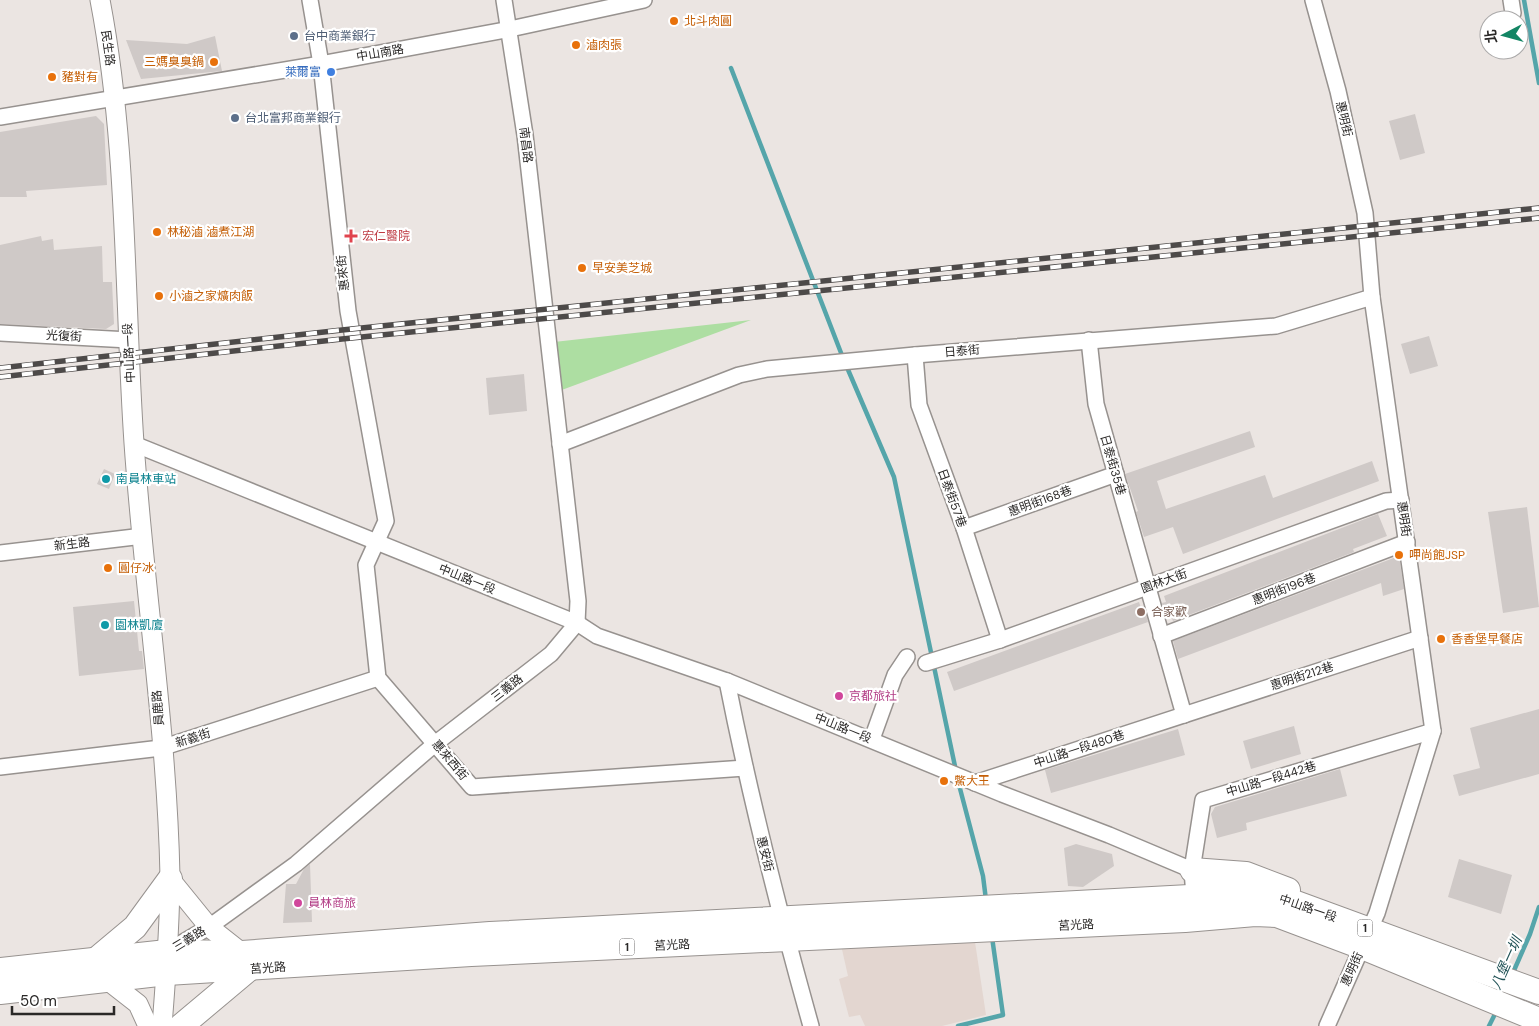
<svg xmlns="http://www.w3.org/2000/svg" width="1539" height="1026" viewBox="0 0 1539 1026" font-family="'DM Sans','Noto Sans TC',sans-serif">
	<rect width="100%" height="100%" fill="#ebe5e2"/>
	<polygon fill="#e3d6d0" points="975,942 986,1015 942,1026 865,1026 860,1015 849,1017 839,979 848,976 841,945"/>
	<polygon fill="#addea2" points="751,320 559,391 554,342"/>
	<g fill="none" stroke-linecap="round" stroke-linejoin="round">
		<g stroke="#55a5aa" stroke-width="4.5">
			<polyline points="1524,0 1539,83"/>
			<polyline points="731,68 843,358"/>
			<polyline points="846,365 894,477 956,771"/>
			<polyline points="958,781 983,876 986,900"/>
			<polyline points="1512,975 1530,934 1539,907"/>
			<polyline points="958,1026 1003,1015 992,937"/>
			<polyline points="1489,1026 1497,1010"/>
		</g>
	</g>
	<g fill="#cfc9c7">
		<polygon points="215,36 222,71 141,79 126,40 187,44"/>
		<polygon points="1415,114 1425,153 1400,160 1389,121"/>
		<polygon points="96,116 104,124 107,185 26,191 27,197 0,197 0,132"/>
		<polygon points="41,236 42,241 53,239 54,250 102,246 103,282 112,282 114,324 106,329 0,324 0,245"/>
		<polygon points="1429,336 1438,366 1410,374 1401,344"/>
		<polygon points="524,374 527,411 489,415 486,378"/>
		<polygon points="1250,431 1255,447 1157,481 1166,509 1265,475 1273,498 1372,461 1379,481 1183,554 1173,527 1144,537 1136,512 1138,511 1125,474"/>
		<polygon points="104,469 115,474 109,489 97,484"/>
		<polygon points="1527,507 1539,607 1503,613 1488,512"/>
		<polygon points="1378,514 1387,536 1353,549 1354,552 1173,621 1170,614 1166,615 1162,603 1166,602 1164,596"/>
		<polygon points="1399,556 1404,589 1383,596 1381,583 1178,659 1173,641"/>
		<polygon points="134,601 139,651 142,651 144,669 79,676 73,607"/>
		<polygon points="1139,602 1142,611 1145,610 1148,622 954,691 947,672"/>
		<polygon points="1539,709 1539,774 1459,796 1453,775 1480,768 1470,728"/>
		<polygon points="1294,726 1301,754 1251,769 1243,741"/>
		<polygon points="1178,729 1185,755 1051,793 1045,770"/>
		<polygon points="1340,769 1347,796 1246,823 1247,830 1217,838 1211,814 1215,807"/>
		<polygon points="1076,844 1112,854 1114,866 1083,887 1068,886 1064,848"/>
		<polygon points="1459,859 1512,875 1501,914 1448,897"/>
		<polygon points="310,864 312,922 283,923 286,884 296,884 304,869"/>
	</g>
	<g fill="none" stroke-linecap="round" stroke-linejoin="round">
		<defs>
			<g id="minor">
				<polyline points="310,0 321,64 348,311 386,521 366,565 378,678 472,787 745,768"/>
				<polyline points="1313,0 1338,91 1365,213 1372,297 1433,731 1377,913 1327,1026"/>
				<polyline points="1511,0 1513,13"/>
				<polyline points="0,117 321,64 510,29 644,0"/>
				<polyline points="0,333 129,340"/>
				<polyline points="1089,340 1096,404 1184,715"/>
				<polyline points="915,355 919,405 964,528 1000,640"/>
				<polyline points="134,444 577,623 597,636 727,681 1002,794 1109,835 1192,870 1229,896"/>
				<polyline points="560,444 739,375 767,369 915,355 1276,326 1372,297"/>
				<polyline points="964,528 1116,474"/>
				<polyline points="0,553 143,536"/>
				<polyline points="1161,636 1407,542"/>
				<polyline points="926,663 1000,640 1386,501 1401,500"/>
				<path d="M727 681C750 797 779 912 811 1026"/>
				<polyline points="872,739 895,675 907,657"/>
				<polyline points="0,767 161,748 378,678"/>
				<polyline points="975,783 1420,638"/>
				<polyline points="1194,896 1192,870 1203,800 1433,731"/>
				<polyline points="168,951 209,927 296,864 436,743 551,654 577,623 578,601 525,135 504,0"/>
			</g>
			<g id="tertiary">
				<path d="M100 0C128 146 124 296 134 443 144 588 167 732 170 876 170 926 166 976 162 1026"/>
				<polyline points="170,879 209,927 242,953"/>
				<polyline points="106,979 138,1004 148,1026"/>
			</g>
			<g id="primary">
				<polyline points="1192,870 1246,874 1288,890"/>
				<polyline points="98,958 135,927 170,879"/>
				<polyline points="0,970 167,952 242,953 490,934 1227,895 1277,896 1539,992"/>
				<polyline points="0,992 167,973 471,954 1185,920 1255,914 1277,915 1362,947 1539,1020"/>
				<polyline points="181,1026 249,969"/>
			</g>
		</defs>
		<use href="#minor" stroke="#97928f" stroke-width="18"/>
		<use href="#tertiary" stroke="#97928f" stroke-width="21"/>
		<use href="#primary" stroke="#97928f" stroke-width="26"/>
		<use href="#minor" stroke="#fff" stroke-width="15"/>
		<use href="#tertiary" stroke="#fff" stroke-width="19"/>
		<use href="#primary" stroke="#fff" stroke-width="24"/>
		<defs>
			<g id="rail">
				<polyline points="0,368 342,330 1539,208"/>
				<polyline points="0,377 342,339 1539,218"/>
			</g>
		</defs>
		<use href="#rail" stroke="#4d4a49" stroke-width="5.5"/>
		<use href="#rail" stroke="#fff" stroke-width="4" stroke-dasharray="11" stroke-linecap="butt"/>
	</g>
	<g fill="#e8710a" stroke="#fff" stroke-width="2">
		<circle cx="674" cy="21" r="5"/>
		<circle cx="576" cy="45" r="5"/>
		<circle cx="214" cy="62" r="5"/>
		<circle cx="52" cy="77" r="5"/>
		<circle cx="157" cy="232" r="5"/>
		<circle cx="582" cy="268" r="5"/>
		<circle cx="159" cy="296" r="5"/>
		<circle cx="1399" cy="555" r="5"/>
		<circle cx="108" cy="568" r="5"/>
		<circle cx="1441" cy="639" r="5"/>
		<circle cx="944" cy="781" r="5"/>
	</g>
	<g fill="#5c6f8a" stroke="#fff" stroke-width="2">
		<circle cx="294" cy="36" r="5"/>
		<circle cx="235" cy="118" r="5"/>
	</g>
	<circle fill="#3f7fe0" stroke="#fff" stroke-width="2" cx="331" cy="72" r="5"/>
	<path fill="#e0444e" stroke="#fff" stroke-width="2" d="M348.5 228.5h5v5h5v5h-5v5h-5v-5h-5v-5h5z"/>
	<g fill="#0f9aa8" stroke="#fff" stroke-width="2">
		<circle cx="106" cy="479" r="5"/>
		<circle cx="105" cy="625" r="5"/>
	</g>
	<circle fill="#8d6e63" stroke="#fff" stroke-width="2" cx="1141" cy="612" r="5"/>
	<g fill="#d1479c" stroke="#fff" stroke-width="2">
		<circle cx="839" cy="696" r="5"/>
		<circle cx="298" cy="903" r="5"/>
	</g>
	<g text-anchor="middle" stroke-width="4.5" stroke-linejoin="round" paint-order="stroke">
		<g fill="#fff" stroke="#6a6868" stroke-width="1">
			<rect x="1357.5" y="919.5" width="15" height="17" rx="4"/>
			<rect x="619.5" y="938.5" width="15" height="17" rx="4"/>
		</g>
		<g font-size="11" font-weight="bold" fill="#2a2827">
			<text x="1365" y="932">1</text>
			<text x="627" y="951">1</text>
		</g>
		<g font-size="12" fill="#c56008" stroke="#fff" text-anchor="start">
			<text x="684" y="25">北斗肉圓</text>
			<text x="586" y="49">滷肉張</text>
			<text x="204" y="66" text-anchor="end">三媽臭臭鍋</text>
			<text x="62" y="81">豬對有</text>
			<text x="167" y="236">林秘滷 滷煮江湖</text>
			<text x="592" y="272">早安美芝城</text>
			<text x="169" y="300">小滷之家爌肉飯</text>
			<text x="1409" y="559">呷尚飽JSP</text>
			<text x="118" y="572">圓仔冰</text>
			<text x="1451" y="643">香香堡早餐店</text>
			<text x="954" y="785">鱉大王</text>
		</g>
		<g font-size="12" fill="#4e5e75" stroke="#fff" text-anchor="start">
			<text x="304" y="40">台中商業銀行</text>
			<text x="245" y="122">台北富邦商業銀行</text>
		</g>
		<g font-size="12" fill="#2a2827" stroke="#fff">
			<text transform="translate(108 48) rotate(82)" y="4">民生路</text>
			<text transform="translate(380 53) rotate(-10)" y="4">中山南路</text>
			<text transform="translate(1344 119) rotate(77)" y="4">惠明街</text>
			<text transform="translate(526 145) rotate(83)" y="4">南昌路</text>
			<text transform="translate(343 273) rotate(-96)" y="4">惠來街</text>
			<text transform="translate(64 336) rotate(3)" y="4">光復街</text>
			<text transform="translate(962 351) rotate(-5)" y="4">日泰街</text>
			<text transform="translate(129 353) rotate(-93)" y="4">中山路一段</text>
			<text transform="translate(1113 465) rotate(74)" y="4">日泰街35巷</text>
			<text transform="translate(952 498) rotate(70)" y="4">日泰街57巷</text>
			<text transform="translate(1040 501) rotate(-20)" y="4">惠明街168巷</text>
			<text transform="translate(1404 519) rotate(82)" y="4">惠明街</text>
			<text transform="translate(72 544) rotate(-7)" y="4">新生路</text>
			<text transform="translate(467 579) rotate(22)" y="4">中山路一段</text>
			<text transform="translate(1164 581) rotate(-20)" y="4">園林大街</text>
			<text transform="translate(1284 589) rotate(-21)" y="4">惠明街196巷</text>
			<text transform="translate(1302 676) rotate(-18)" y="4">惠明街212巷</text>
			<text transform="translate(507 688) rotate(-38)" y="4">三義路</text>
			<text transform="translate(158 708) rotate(-95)" y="4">員鹿路</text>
			<text transform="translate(843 728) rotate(22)" y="4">中山路一段</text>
			<text transform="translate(193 738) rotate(-18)" y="4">新義街</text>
			<text transform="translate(1079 749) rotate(-18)" y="4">中山路一段480巷</text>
			<text transform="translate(450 760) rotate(50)" y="4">惠來西街</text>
			<text transform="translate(1271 779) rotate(-17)" y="4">中山路一段442巷</text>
			<text transform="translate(765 854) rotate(76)" y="4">惠安街</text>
			<text transform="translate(1308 908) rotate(19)" y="4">中山路一段</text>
			<text transform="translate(1076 925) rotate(-3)" y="4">莒光路</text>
			<text transform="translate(189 939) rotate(-31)" y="4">三義路</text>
			<text transform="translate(672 945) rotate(-3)" y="4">莒光路</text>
			<text transform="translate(268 968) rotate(-4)" y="4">莒光路</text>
			<text transform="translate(1352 969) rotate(-66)" y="4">惠明街</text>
		</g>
		<g font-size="12" fill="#366cbe" stroke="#fff" text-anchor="end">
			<text x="321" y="76">萊爾富</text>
		</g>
		<g font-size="12" fill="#be3a42" stroke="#fff" text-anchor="start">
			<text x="362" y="240">宏仁醫院</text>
		</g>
		<g font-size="12" fill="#0d838f" stroke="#fff" text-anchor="start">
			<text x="116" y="483">南員林車站</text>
			<text x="115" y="629">園林凱廈</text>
		</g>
		<g font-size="12" fill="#785e54" stroke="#fff" text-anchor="start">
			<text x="1151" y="616">合家歡</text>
		</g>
		<g font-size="12" fill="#b23c85" stroke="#fff" text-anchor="start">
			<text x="849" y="700">京都旅社</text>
			<text x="308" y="907">員林商旅</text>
		</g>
		<g font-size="14" font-style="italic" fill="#1f5155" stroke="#fff">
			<text transform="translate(1506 963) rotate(-66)" y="5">八堡一圳</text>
		</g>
	</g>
	<g transform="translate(1504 35) rotate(264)"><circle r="24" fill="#ffffff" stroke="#aaa9a9"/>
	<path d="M0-4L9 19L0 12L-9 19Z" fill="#138564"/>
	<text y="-8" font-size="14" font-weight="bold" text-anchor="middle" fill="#2a2827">北</text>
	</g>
	<path d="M12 1006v8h102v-8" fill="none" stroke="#2a2827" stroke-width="2.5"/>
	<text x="20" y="1006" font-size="15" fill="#2a2827" stroke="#ffffff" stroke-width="4" paint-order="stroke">50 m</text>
</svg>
